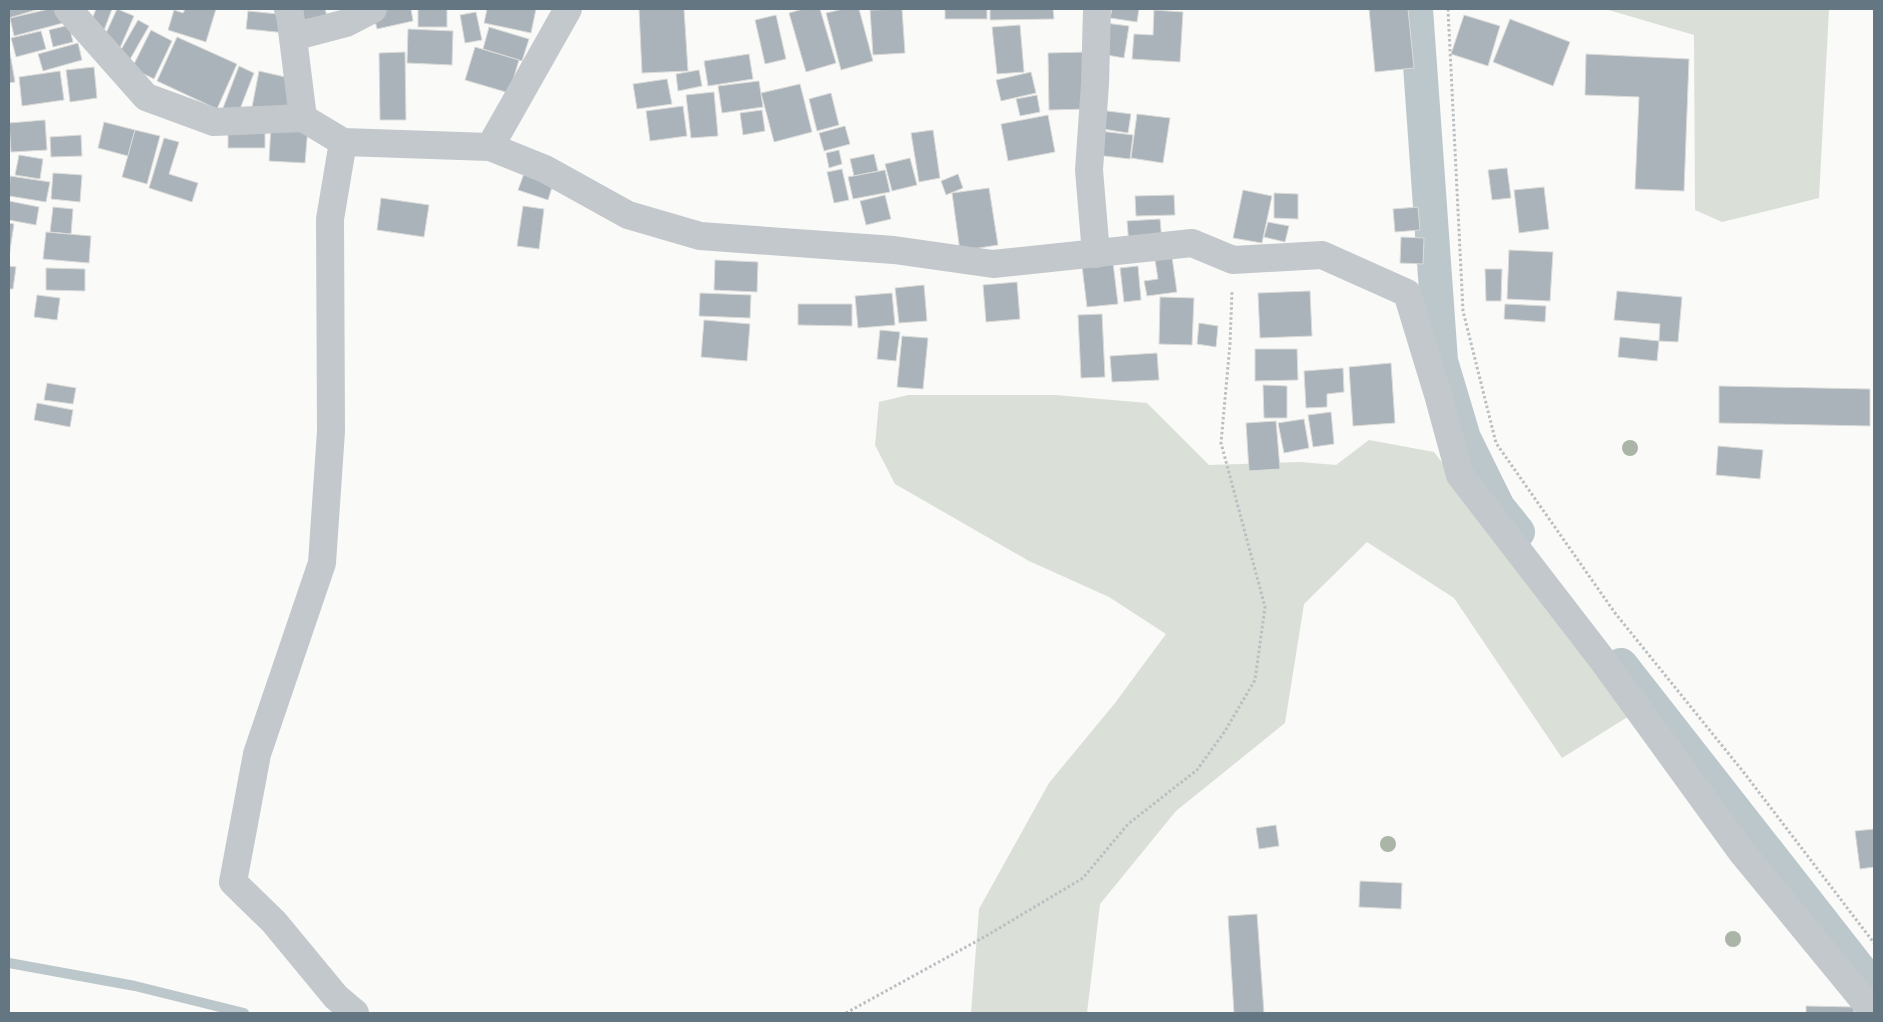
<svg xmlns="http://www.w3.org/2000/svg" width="1883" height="1022" viewBox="0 0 1883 1022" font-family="Montserrat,sans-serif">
	<rect width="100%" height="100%" fill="#fafaf8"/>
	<g fill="#dadfd7">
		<polygon points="1605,9 1829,9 1819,198 1722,222 1695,210 1694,35"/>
		<polygon points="908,395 1055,395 1147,403 1209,465 1300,462 1336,465 1369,440 1434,452 1634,713 1562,758 1454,598 1367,542 1304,604 1285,723 1176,811 1100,904 1087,1013 971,1013 979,909 1049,783 1115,703 1166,634 1109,597 1029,561 895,484 875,445 879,402"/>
	</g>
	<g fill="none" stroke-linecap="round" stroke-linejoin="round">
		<polyline stroke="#bbc7cb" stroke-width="10" points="9,963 135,986 244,1013"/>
		<g stroke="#bbc7cb" stroke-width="34">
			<polyline points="1416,9 1441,361 1464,438 1498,507 1518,532"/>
			<polyline points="1621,665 1874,988"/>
		</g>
	</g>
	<g fill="#aab3b9" stroke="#dcdcda">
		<polygon points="9,9 39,9 9,18"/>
		<polygon points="49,9 60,9 63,23 14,36 10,18"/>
		<polygon points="96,9 112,9 103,33 89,27"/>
		<polygon points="117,9 134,16 119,50 102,42"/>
		<polygon points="185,9 216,9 206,42 168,30 174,10 183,13"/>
		<polygon points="301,9 325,9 327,16 303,20"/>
		<polygon points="389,9 411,9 413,21 377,29 373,12"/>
		<rect x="418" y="9" width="29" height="18"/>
		<polygon points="487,9 536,9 531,33 484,23"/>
		<polygon points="639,9 684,9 688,71 642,73"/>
		<polygon points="803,9 820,9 836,63 806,72 789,13"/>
		<polygon points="843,9 859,9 873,61 841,70 826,13"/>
		<polygon points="902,9 905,53 873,55 870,10"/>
		<rect x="945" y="9" width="42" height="10"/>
		<polygon points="990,9 1053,9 1054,19 990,20"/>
		<polygon points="1112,9 1139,9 1137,22 1110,18"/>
		<polygon points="1369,9 1408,9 1414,68 1375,72"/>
		<polygon points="1154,10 1183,12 1180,62 1132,59 1134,34 1153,35"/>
		<polygon points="248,11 288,15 286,33 246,29"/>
		<polygon points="476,12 482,40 465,43 460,15"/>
		<polygon points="776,15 786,59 765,64 755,20"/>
		<polygon points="1464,15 1500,26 1488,66 1451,54"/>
		<polygon points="1510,19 1570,42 1553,86 1493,62"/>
		<polygon points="138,20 149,26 129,61 118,55"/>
		<polygon points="1105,23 1129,26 1124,58 1101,54"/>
		<polygon points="69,25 73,42 53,47 49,30"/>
		<polygon points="1020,25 1024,72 997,74 992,27"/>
		<polygon points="489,27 529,39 522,61 483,49"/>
		<polygon points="408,29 453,31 452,65 407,63"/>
		<polygon points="151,30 172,41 154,79 132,68"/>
		<polygon points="41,31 46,49 16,57 11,38"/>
		<polygon points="177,37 237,64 217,109 157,81"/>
		<polygon points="78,43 82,60 43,71 38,54"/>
		<polygon points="9,47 15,82 9,83"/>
		<polygon points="475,47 519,60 509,93 465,80"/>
		<polygon points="405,52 406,120 380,120 379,53"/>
		<polygon points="1088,52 1089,109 1049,110 1048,53"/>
		<polygon points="749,54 753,79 708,86 704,61"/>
		<polygon points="1586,54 1689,59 1684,191 1635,189 1639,97 1585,95"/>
		<polygon points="239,66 254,73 238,114 223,108"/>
		<polygon points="94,67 97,98 70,102 66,70"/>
		<polygon points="699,70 702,86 678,91 676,74"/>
		<polygon points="60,71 64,100 22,106 19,77"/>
		<polygon points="259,71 294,79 286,114 252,107"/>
		<polygon points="1031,72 1036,93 1001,101 996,80"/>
		<polygon points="667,79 672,104 637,109 633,84"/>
		<polygon points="759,81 763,107 722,113 718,86"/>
		<polygon points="800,84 812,132 774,142 761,93"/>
		<polygon points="714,92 718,136 691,138 686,95"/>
		<polygon points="831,93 839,125 817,131 809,99"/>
		<polygon points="1037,95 1040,112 1020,116 1016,99"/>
		<polygon points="683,106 687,136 650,141 646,111"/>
		<polygon points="762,110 765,131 743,135 740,113"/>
		<polygon points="1100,110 1131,114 1128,133 1097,128"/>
		<polygon points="1137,114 1170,118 1163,163 1131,158"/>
		<polygon points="1048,115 1055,152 1008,161 1001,124"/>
		<polygon points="45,120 47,150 11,152 9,123"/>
		<polygon points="104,122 135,130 128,156 98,148"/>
		<polygon points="271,124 308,127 305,163 269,161"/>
		<polygon points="265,126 265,148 228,148 228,127"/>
		<polygon points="845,126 850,144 824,151 819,133"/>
		<polygon points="135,130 160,136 147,184 122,177"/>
		<polygon points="933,130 940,178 919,182 911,133"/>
		<polygon points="1100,131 1133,135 1130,159 1096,155"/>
		<polygon points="81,135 82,156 51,157 50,137"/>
		<polygon points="164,138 179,142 169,174 198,183 192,202 149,188"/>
		<polygon points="839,150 842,164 829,168 826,153"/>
		<polygon points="874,154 878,171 854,176 850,159"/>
		<polygon points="19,155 43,159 40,179 15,175"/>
		<polygon points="910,158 917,185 892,191 885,164"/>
		<polygon points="526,168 555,178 548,200 518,190"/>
		<polygon points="1507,168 1511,198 1492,200 1488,170"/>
		<polygon points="842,169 849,200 834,203 827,172"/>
		<polygon points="885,170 890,192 853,199 848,177"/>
		<polygon points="53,173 82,175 80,202 51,199"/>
		<polygon points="958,174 963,188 946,195 941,181"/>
		<polygon points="10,176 50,182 46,202 9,196"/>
		<polygon points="1544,187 1549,229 1519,233 1514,190"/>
		<polygon points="989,188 998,245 960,251 952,193"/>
		<polygon points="1243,190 1272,196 1262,243 1233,238"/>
		<polygon points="1274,193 1298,194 1298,219 1274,218"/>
		<polygon points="885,195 891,219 866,225 860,201"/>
		<polygon points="1174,195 1175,215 1136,216 1135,196"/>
		<polygon points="381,198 429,205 424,237 377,230"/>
		<polygon points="9,201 39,207 36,225 9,220"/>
		<polygon points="523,206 544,209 539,249 517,246"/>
		<polygon points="53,207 73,209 71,234 50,232"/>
		<polygon points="1418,207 1420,230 1395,232 1393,209"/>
		<polygon points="1160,219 1162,241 1129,244 1127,221"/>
		<polygon points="1268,222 1289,226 1285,242 1264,237"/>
		<polygon points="9,223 14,224 9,257"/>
		<polygon points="46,232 91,236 89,263 43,259"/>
		<polygon points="1401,237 1424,238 1423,264 1400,263"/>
		<polygon points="1509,250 1553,252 1550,301 1507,299"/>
		<polygon points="1172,257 1177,292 1147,296 1144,281 1158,279 1155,260"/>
		<polygon points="715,260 758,262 757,292 714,290"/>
		<polygon points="1113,263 1118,304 1087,307 1082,266"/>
		<polygon points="9,266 16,267 13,289 9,289"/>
		<polygon points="1138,266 1141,300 1124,302 1120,268"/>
		<polygon points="46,268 85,269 85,291 46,290"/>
		<polygon points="1485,269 1502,269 1501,301 1486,301"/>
		<polygon points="1017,282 1020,319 986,322 983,285"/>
		<polygon points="924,285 927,321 899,323 895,288"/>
		<polygon points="1310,291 1312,336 1260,338 1258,293"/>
		<polygon points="1617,291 1682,297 1678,342 1659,341 1660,324 1614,320"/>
		<polygon points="700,293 751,295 750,318 699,316"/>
		<polygon points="892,293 895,325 858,328 855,296"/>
		<polygon points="37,295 60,298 57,320 34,317"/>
		<polygon points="1160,297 1194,298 1192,345 1159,344"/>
		<polygon points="798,304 852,304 852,326 798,325"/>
		<polygon points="1505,304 1546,306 1545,322 1504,319"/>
		<polygon points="1102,314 1105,377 1081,378 1078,315"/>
		<polygon points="704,320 750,324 747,361 701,357"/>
		<polygon points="1199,323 1218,326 1216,347 1197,344"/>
		<polygon points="880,330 900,332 896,361 877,359"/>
		<polygon points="902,336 928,338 923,389 897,387"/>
		<polygon points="1620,337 1659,341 1657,361 1618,357"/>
		<polygon points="1255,349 1297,349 1298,380 1255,381"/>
		<polygon points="1157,353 1159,380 1112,382 1110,356"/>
		<polygon points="1391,363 1395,423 1353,426 1349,367"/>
		<polygon points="1343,368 1344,392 1327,394 1327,407 1306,408 1304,371"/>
		<polygon points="47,383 76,388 73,404 44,400"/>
		<polygon points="1263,385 1287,386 1287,418 1264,418"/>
		<polygon points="1719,386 1870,389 1870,426 1719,423"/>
		<polygon points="37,403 73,410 70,427 34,420"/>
		<polygon points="1331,412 1334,444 1313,447 1308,415"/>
		<polygon points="1304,419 1309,448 1284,453 1278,423"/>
		<polygon points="1276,421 1280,469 1249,471 1246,423"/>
		<polygon points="1718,446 1763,450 1760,479 1716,475"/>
		<polygon points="1276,825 1279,846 1259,849 1256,828"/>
		<polygon points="1874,829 1874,867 1860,869 1855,831"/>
		<polygon points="1360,881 1402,883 1401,909 1359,907"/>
		<polygon points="1257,914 1264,1013 1234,1013 1228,916"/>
		<polygon points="1806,1006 1854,1007 1854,1013 1806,1013"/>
	</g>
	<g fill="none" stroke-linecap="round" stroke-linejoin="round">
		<g stroke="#bbbfc2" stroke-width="3" stroke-dasharray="2.5 2.5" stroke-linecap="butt">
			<polyline points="1448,9 1463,311 1496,443 1615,613 1745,774 1874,943"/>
			<polyline points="846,1013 986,936 1083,878 1128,824 1197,770 1225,731 1255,680 1265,607 1221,443 1230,344 1232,291"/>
		</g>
		<g stroke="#c3c8cc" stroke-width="28">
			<polyline points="68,9 146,97 214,122 303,118"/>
			<polyline points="288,9 290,14 303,118 343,142 490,147 545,169 628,215 700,236 894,250 993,264 1192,243 1233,260 1322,255 1407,293 1439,398 1460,475 1604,662 1741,851 1874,1013"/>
			<polyline points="293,37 346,23 373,9"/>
			<polyline points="343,142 330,219 331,431 322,563 257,754 233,882 274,922 336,997 355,1013"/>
			<polyline points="490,147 568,9"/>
			<polyline points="1096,254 1089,170 1095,84 1097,9"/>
		</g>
	</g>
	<g fill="#aab4a7">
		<circle cx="1630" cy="448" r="8"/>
		<circle cx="1388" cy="844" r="8"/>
		<circle cx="1733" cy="939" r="8"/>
	</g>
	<rect width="1883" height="1022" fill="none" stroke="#657683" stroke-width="20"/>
</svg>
